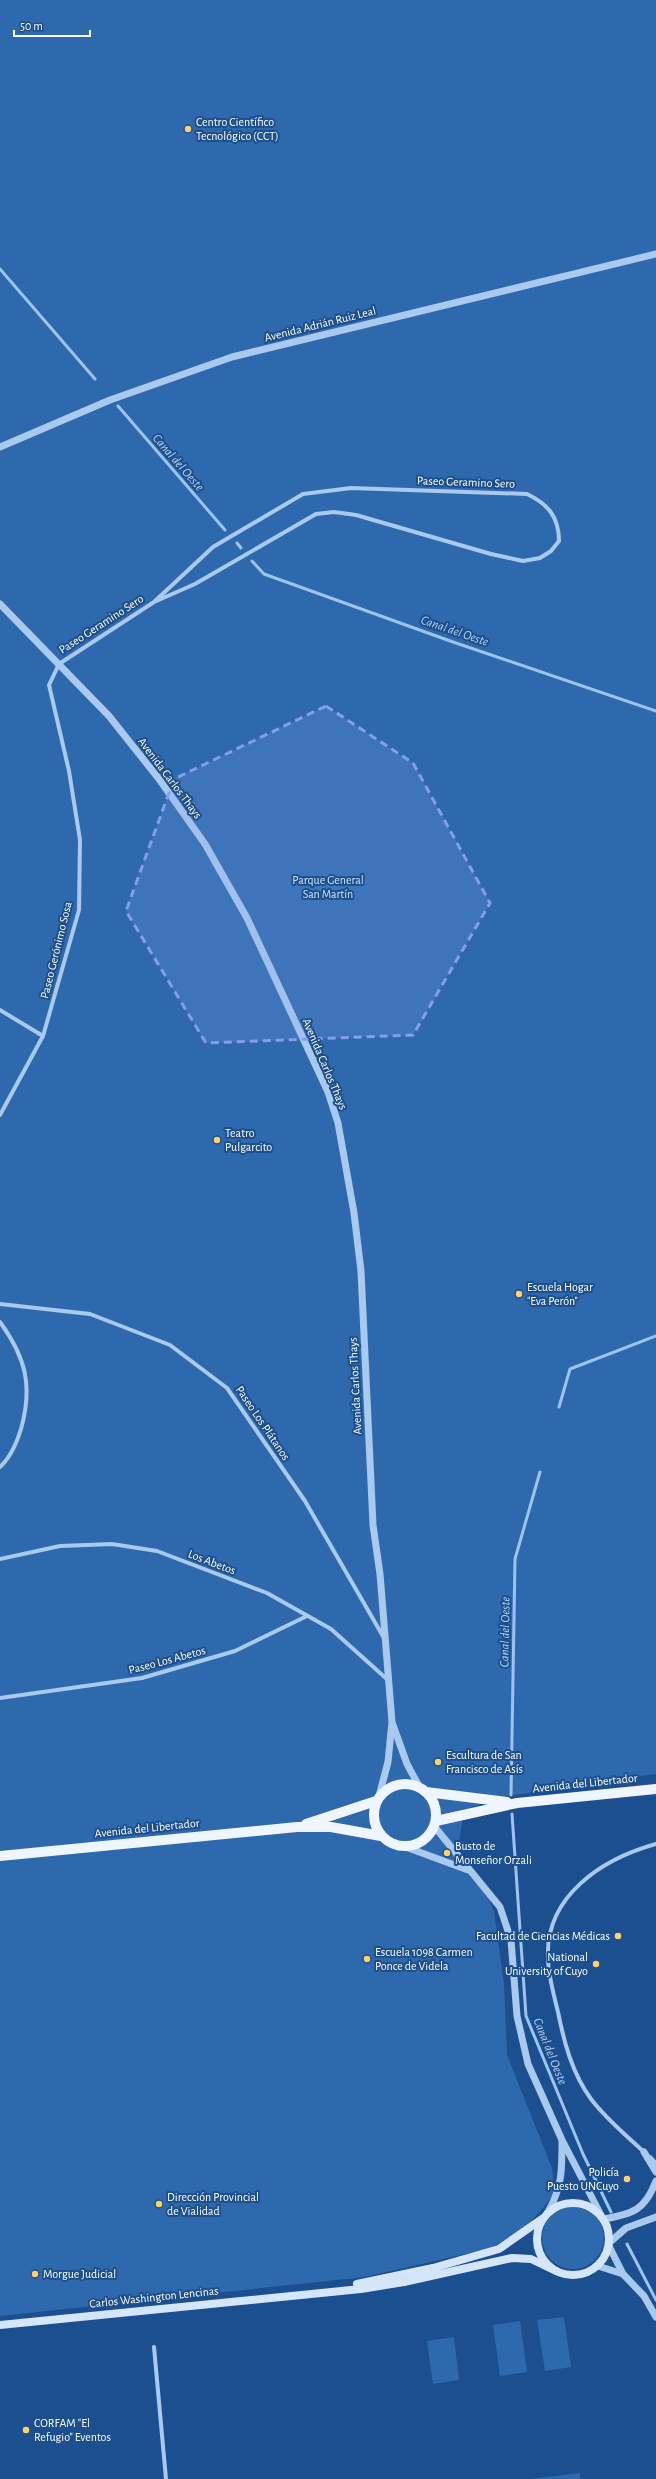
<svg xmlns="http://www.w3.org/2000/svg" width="656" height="2479" viewBox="0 0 656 2479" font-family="'Alegreya Sans',sans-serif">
	<rect width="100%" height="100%" fill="#1b4f8f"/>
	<g fill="#2e69ad">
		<polygon points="0,0 656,0 656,1774 501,1797 464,1810 458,1849 469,1875 485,1890 494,1911 504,1984 507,2055 552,2168 555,2192 544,2207 522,2231 491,2248 365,2277 0,2316"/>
		<circle cx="573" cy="2238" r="31"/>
		<polygon points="564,2317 571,2367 545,2371 537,2320"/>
		<polygon points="520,2321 527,2372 500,2376 493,2325"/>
		<polygon points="454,2337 459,2380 433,2384 427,2341"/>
		<polygon points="580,2473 580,2479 531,2479"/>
	</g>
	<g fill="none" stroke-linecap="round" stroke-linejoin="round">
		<g stroke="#9cc4f0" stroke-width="3">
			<polyline points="0,269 95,379"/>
			<polyline points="118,406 225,530"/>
			<polyline points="237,543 241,548"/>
			<polyline points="252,561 264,574 453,642 656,711"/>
			<polyline points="559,1407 570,1369 656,1336"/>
			<polyline points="511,1795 515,1559 540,1472"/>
			<polyline points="512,1814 526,2016 583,2154 611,2212"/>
			<polyline points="627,2244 656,2300"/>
		</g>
		<g stroke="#a9c9ee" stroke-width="4">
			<polyline points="0,1010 43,1036"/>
			<path d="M0 1115 43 1036 79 910 80 840 69 771 49 685 59 664 154 602 213 547 303 494 351 488 527 494C548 504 559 517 559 541L551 551 540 558 523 561 491 554 356 515 334 512 316 514 195 584 154 602"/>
			<polyline points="0,1304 90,1314 170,1345 227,1388 305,1501 384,1638"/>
			<path d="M0 1322C26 1358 33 1386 21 1429 17 1442 10 1458 0 1467"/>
			<polyline points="0,1559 60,1546 112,1544 157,1551 267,1593 331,1629 389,1681"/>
			<polyline points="0,1698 142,1678 235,1651 307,1616"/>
			<path d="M645 2153C627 2136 606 2119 591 2099 572 2073 564 2042 558 2012 554 1995 548 1975 548 1958 545 1896 602 1859 656 1844"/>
			<polyline points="650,2157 656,2163"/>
			<polyline points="154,2347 166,2479"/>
		</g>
		<g stroke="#a9c9ee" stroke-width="7">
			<polyline points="0,447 110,400 232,357 656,254"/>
			<polyline points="0,604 109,716 159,779 205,844 247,918 328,1092 338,1123 354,1213 361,1271 373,1525 380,1574 392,1722 388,1762 379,1796"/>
			<polyline points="393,1725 407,1764 420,1788"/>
			<polyline points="434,1826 500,1907 511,1940 517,2016 528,2064 562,2140 601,2215"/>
			<polyline points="403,1846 468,1870"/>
			<polyline points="644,2152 656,2172"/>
			<path d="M548 2212C562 2187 562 2171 562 2142"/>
			<path d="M604 2219C633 2214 645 2210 656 2181"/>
			<polyline points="610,2242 626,2228 656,2217"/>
			<polyline points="609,2246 623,2274 644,2296 656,2317"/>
			<polyline points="598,2266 623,2274"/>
		</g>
		<g stroke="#d6e6fa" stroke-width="8">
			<circle cx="573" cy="2239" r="36"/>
			<polyline points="357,2284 433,2268 499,2249 542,2219"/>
			<polyline points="0,2325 361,2289 404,2282 512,2258 531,2259 556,2271"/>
		</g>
		<g stroke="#f0f6ff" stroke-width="10">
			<circle cx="405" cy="1815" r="31"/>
			<polyline points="426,1792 507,1802"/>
			<polyline points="436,1821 517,1803 656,1789"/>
			<polyline points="306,1824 376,1801"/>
			<polyline points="0,1856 297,1827 331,1827 381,1836"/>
		</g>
	</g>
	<path fill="#839eea" fill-opacity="0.2" stroke="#839eea" stroke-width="3" stroke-dasharray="8 5" stroke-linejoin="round" d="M326 706 413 763 490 903 413 1035 206 1043 126 911 174 779Z"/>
	<g fill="#ffd166" stroke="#1b4f8f" stroke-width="1.5">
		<circle cx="188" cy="129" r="4"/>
		<circle cx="217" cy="1140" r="4"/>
		<circle cx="519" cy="1294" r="4"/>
		<circle cx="438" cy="1762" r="4"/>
		<circle cx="447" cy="1853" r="4"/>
		<circle cx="618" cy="1936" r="4"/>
		<circle cx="367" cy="1959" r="4"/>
		<circle cx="596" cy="1964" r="4"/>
		<circle cx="627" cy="2179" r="4"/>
		<circle cx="159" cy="2204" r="4"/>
		<circle cx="35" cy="2274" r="4"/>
		<circle cx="26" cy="2430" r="4"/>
	</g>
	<g text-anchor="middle" stroke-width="4" stroke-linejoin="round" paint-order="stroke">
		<g font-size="12" fill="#fff" stroke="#1b4f8f" text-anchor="start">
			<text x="196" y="126">Centro Científico<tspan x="196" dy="14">Tecnológico (CCT)</tspan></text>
			<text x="225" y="1137">Teatro<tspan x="225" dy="14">Pulgarcito</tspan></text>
			<text x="527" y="1291">Escuela Hogar<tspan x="527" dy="14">"Eva Perón"</tspan></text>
			<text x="446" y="1759">Escultura de San<tspan x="446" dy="14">Francisco de Asís</tspan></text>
			<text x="455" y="1850">Busto de<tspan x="455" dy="14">Monseñor Orzali</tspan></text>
			<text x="610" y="1940" text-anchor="end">Facultad de Ciencias Médicas</text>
			<text x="375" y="1956">Escuela 1098 Carmen<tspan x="375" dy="14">Ponce de Videla</tspan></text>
			<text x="588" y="1961" text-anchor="end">National<tspan x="588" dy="14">University of Cuyo</tspan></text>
			<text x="619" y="2176" text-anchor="end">Policía<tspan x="619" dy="14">Puesto UNCuyo</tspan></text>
			<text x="167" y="2201">Dirección Provincial<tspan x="167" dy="14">de Vialidad</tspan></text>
			<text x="43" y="2278">Morgue Judicial</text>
			<text x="34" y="2427">CORFAM "El<tspan x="34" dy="14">Refugio" Eventos</tspan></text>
		</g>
		<g font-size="12" fill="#fff" stroke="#1b4f8f">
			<text transform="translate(320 324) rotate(-14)" y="4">Avenida Adrián Ruiz Leal</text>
			<text transform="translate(466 482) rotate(2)" y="4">Paseo Geramino Sero</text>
			<text transform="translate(101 624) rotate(-33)" y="4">Paseo Geramino Sero</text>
			<text transform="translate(170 778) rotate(53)" y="4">Avenida Carlos Thays</text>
			<text transform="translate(56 950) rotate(-76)" y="4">Paseo Gerónimo Sosa</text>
			<text transform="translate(325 1064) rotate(67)" y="4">Avenida Carlos Thays</text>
			<text transform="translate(355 1386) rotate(-93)" y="4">Avenida Carlos Thays</text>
			<text transform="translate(263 1423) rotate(56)" y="4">Paseo Los Plátanos</text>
			<text transform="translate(212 1562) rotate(21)" y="4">Los Abetos</text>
			<text transform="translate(167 1660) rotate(-15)" y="4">Paseo Los Abetos</text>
			<text transform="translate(585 1783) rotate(-6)" y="4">Avenida del Libertador</text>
			<text transform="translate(147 1828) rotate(-6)" y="4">Avenida del Libertador</text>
			<text transform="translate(154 2297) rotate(-6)" y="4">Carlos Washington Lencinas</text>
		</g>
		<g font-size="12" fill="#cfe3fa" stroke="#1b4f8f">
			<text x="328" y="884">Parque General<tspan x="328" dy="14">San Martín</tspan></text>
		</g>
		<g font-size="13" font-style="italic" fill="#b5d3f5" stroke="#1b4f8f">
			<text transform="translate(179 462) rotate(49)" y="5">Canal del Oeste</text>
			<text transform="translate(455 630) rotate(19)" y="5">Canal del Oeste</text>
			<text transform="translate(504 1632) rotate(-89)" y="5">Canal del Oeste</text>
			<text transform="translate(551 2051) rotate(68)" y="5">Canal del Oeste</text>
		</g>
	</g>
	<path d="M14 30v6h76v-6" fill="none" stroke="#ffffff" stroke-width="2"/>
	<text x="20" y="30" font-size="12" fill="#ffffff" stroke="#1b4f8f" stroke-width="3" paint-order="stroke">50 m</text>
</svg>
